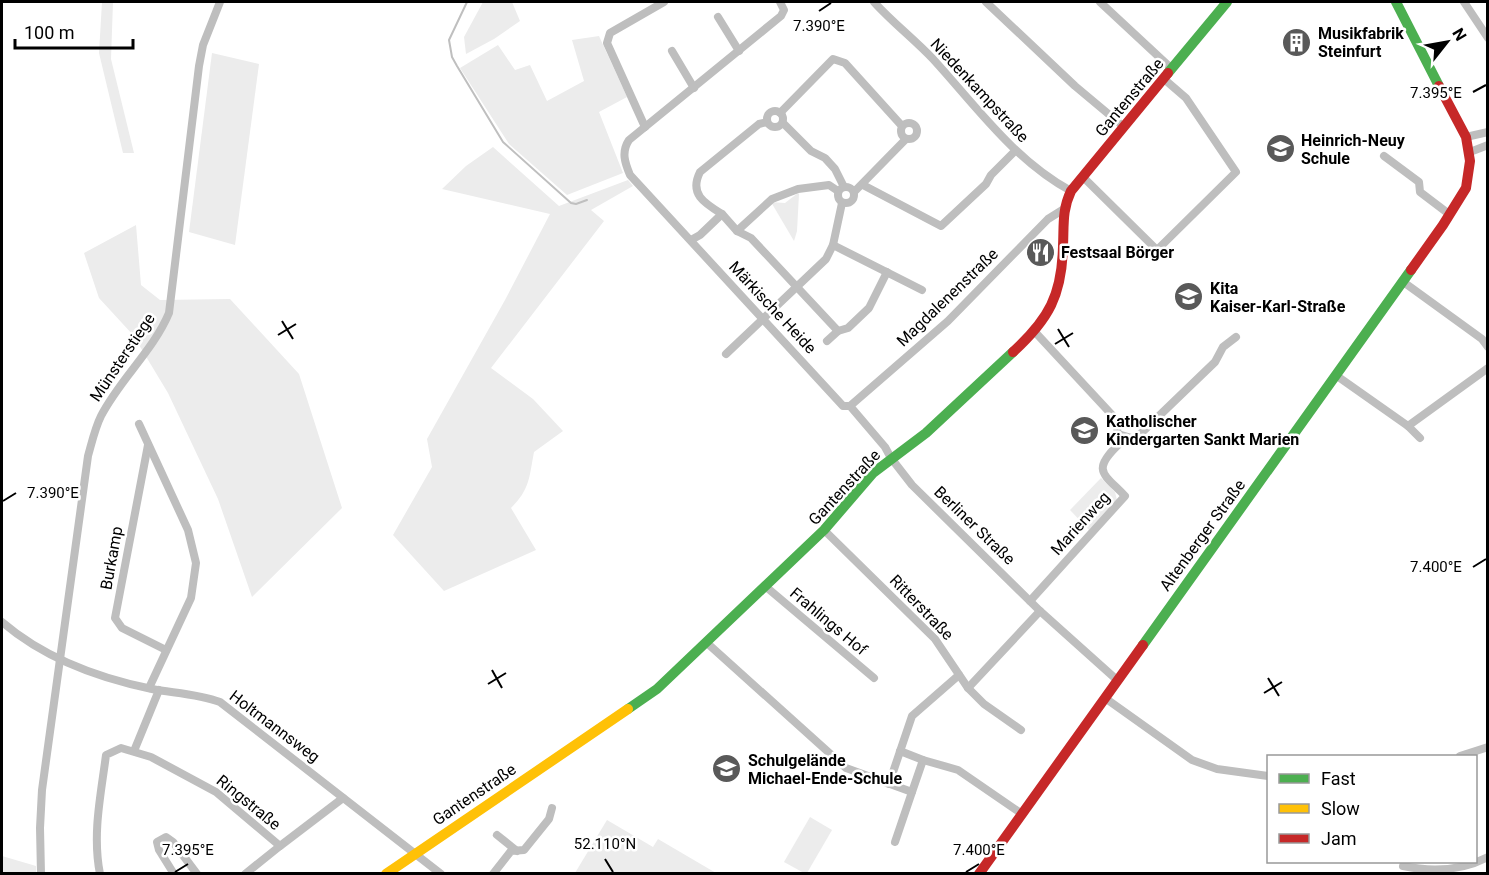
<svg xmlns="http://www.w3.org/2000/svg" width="1489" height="875" viewBox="0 0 1489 875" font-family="Roboto,sans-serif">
	<rect width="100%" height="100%" fill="#fff"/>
	<g fill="#ececec">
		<polygon points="102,2 113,2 111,59 134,153 123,153 99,53"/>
		<polygon points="483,2 512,2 520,21 494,39 466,54 464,37"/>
		<polygon points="599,36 627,97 599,112 623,173 567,195 509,144 460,68 498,45 515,70 530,65 547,101 584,81 572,40"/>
		<polygon points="212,53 259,64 235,245 189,232"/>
		<path d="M493 147 559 206 628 180 633 186 591 210 604 221 491 368 533 399 563 431 534 452C529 478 530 489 511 508L536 550 444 591 393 535 432 467 427 439 505 300 550 214 442 189 466 166Z"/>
		<polygon points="798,193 799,194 797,231 794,241 771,202 785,203"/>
		<polygon points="136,225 141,285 160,300 230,299 299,374 342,508 252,597 218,499 168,393 133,335 99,298 84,253"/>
		<polygon points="1101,478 1115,492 1117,500 1089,530 1070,510"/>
		<polygon points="810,817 832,830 807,873 804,873 784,862"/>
		<polygon points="607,820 653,847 658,839 716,873 575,873"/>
		<polygon points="2,856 36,866 36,873 2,873"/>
	</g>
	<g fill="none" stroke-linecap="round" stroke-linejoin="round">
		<polyline stroke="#bfbfbf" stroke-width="2" points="467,2 449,40 452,57 457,66 503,142 571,203 576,204 587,200"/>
		<g stroke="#bebebe" stroke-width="8">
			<path d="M780 2 784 10 781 16 629 140C621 152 625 163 630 175L843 406H850L885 447 891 458 912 485 1040 611 1117 680"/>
			<path d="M874 2C892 22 914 39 933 59 976 106 1014 160 1071 191"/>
			<polyline points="986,2 1075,86 1124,127"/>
			<polyline points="1100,2 1172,69"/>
			<polyline points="1464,2 1488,38"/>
			<polyline points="718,17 739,51"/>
			<polyline points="672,51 694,88"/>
			<circle cx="775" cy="119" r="8"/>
			<polyline points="780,113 833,59 845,63 902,126"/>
			<circle cx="909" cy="131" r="8"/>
			<polyline points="783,123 811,151 825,158 835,169 844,187"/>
			<polyline points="645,127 607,43 610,33 664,2"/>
			<polyline points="1466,137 1488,132"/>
			<polyline points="1470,152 1488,145"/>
			<polyline points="1384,156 1419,182 1420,192 1449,214"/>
			<polyline points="1083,177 1157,250 1236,172 1186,98 1164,79"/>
			<polyline points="863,185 941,226 986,184 991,175 1015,151"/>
			<circle cx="846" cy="195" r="8"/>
			<polyline points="854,192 906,139"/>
			<polyline points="722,214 737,231 751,238 838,331"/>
			<polyline points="737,231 772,199 798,189 829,185 838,191"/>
			<path d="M691 240 700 235 722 214C704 203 689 194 700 172L759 124 767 122"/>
			<polyline points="833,245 922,290"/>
			<polyline points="1402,281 1482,339 1488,347"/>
			<polyline points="827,341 838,331 848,328 869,308 887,272"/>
			<polyline points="726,354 826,259 833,245 842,203"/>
			<polyline points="1337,376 1408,426 1420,438"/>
			<polyline points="850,406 948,321 1048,219 1064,209"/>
			<polyline points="139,424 188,530 196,563 191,598 149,688"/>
			<polyline points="1408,426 1488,368"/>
			<polyline points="1118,434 1135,439 1215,362 1223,347 1236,337"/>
			<polyline points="148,445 115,618 122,628 166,650"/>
			<polyline points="824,530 935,639 968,688 984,704 1021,730"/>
			<polyline points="765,586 874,678"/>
			<path d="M1030 601 1125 496C1104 474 1091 471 1118 445L1117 424 1113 416 1035 332"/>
			<path d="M2 622C44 658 98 678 152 689 174 693 199 694 220 702L441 874"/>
			<polyline points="707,643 846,768 912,792 923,760 900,751"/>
			<polyline points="968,688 1040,611"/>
			<polyline points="1105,698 1192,760 1217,769 1268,776"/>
			<polyline points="134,751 159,690"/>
			<polyline points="1460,756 1488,747"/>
			<polyline points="923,760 958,770 1022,814"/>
			<polyline points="889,784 912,716 959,675"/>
			<polyline points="497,835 517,851"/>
			<polyline points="895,842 912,792"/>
			<polyline points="280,846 343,798"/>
			<path d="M1403 866C1431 872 1461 871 1488 857"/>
			<path d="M41 874 40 828 42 790 88 456C92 442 95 428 101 416 120 379 153 351 169 313L199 66 203 45 220 2"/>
			<path d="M100 874C92 834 101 794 106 755L121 748 151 757 216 792 280 846 245 874"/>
			<polyline points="174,874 159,850 157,842 166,837 173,842 197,874"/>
			<polyline points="493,874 511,851 524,850 549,819 552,808"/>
		</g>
		<g stroke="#4caf50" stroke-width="10">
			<polyline points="1396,2 1439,86"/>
			<polyline points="1168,73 1227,2"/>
			<polyline points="1143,645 1411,270"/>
			<polyline points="628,709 657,689 824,530 873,473 926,433 1013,352"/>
		</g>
		<polyline stroke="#ffc107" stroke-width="10" points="386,874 628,709"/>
		<g stroke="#c62828" stroke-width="10">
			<polyline points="1411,270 1443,225 1466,188 1470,161 1466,137 1439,86"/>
			<path d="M1013 352C1049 319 1062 295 1063 246 1064 225 1062 210 1071 191L1168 73"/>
			<polyline points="979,874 1143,645"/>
		</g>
	</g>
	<path fill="none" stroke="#000" stroke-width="2" d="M819 11 831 3M1473 92 1486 85M282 321 293 339M1058 329 1069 347M278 335 296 324M1055 344 1073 333M3 501 16 493M1473 567 1486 559M492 670 502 688M1268 678 1279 696M488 684 506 673M1264 693 1282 682M605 859 613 872M175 872 188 864M966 872 979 864"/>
	<defs>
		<symbol id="building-disc" viewBox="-11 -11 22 22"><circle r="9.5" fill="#595959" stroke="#fff"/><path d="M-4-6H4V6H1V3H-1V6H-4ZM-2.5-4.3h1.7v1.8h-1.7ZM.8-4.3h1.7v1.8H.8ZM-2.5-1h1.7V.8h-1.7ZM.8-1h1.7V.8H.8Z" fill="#fff"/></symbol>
		<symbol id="school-disc" viewBox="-11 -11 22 22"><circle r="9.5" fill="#595959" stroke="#fff"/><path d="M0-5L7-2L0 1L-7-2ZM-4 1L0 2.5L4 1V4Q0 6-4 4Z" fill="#fff"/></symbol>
		<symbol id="restaurant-disc" viewBox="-11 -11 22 22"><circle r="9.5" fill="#595959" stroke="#fff"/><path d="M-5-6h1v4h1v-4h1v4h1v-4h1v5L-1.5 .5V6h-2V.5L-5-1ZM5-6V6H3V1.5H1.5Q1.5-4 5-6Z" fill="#fff"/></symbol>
	</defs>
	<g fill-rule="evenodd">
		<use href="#building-disc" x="1280" y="26" width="33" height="33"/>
		<use href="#school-disc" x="1264" y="132" width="33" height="33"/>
		<use href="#restaurant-disc" x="1024" y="236" width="33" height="33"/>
		<use href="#school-disc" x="1172" y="280" width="33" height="33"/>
		<use href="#school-disc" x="1068" y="414" width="33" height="33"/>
		<use href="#school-disc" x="710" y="752" width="33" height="33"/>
	</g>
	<g text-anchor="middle" stroke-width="5" stroke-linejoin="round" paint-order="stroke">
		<g font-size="16" font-weight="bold" fill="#000" stroke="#fff" text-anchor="start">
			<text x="1318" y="39">Musikfabrik<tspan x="1318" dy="18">Steinfurt</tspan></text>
			<text x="1301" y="146">Heinrich-Neuy<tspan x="1301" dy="18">Schule</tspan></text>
			<text x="1061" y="258">Festsaal Börger</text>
			<text x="1210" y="294">Kita<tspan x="1210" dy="18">Kaiser-Karl-Straße</tspan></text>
			<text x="1106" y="427">Katholischer<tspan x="1106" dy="18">Kindergarten Sankt Marien</tspan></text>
			<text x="748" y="766">Schulgelände<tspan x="748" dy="18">Michael-Ende-Schule</tspan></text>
		</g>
		<g font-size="16" fill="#000" stroke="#fff">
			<text transform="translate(980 90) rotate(47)" y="6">Niedenkampstraße</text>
			<text transform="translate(1129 97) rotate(-50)" y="6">Gantenstraße</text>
			<text transform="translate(947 297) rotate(-44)" y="6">Magdalenenstraße</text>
			<text transform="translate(773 307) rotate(47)" y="6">Märkische Heide</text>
			<text transform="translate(122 357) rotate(-56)" y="6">Münsterstiege</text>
			<text transform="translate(844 487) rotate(-47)" y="6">Gantenstraße</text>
			<text transform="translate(1080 523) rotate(-48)" y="6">Marienweg</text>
			<text transform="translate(975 525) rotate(44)" y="6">Berliner Straße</text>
			<text transform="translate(1202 535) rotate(-54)" y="6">Altenberger Straße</text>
			<text transform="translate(111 558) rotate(-80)" y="6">Burkamp</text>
			<text transform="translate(922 607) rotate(46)" y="6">Ritterstraße</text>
			<text transform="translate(829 621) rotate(40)" y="6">Frahlings Hof</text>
			<text transform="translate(275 726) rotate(37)" y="6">Holtmannsweg</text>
			<text transform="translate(474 794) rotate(-34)" y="6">Gantenstraße</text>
			<text transform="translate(249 802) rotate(39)" y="6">Ringstraße</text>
		</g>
	</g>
	<g font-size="15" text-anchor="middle" fill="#000" stroke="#fff" stroke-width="5" stroke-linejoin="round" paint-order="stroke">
		<text x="819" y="31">7.390°E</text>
		<text x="1436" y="98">7.395°E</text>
		<text x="53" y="498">7.390°E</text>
		<text x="1436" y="572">7.400°E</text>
		<text x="605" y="849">52.110°N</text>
		<text x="188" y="855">7.395°E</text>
		<text x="979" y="855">7.400°E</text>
	</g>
	<rect width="1489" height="875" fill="none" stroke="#000000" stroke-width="6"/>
	<rect x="1267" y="755" width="210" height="108" fill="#ffffff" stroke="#999999" stroke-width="1.5"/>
	<rect x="1279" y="774" width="30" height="9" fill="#4caf50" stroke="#999999" stroke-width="1.5"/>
	<text x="1321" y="785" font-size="18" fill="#000000">Fast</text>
	<rect x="1279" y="804" width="30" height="9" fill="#ffc107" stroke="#999999" stroke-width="1.5"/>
	<text x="1321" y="815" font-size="18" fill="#000000">Slow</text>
	<rect x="1279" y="834" width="30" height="9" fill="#c62828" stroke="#999999" stroke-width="1.5"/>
	<text x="1321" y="845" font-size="18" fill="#000000">Jam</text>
	<g transform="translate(1447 42) rotate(59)" stroke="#ffffff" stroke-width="4.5" paint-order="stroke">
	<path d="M0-4.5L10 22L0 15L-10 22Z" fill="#000000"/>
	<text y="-9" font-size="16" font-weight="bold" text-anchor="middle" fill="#000000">N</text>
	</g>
	<path d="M15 39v9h118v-9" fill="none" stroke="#000000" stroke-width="3"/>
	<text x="24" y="39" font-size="18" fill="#000000" stroke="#ffffff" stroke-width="4.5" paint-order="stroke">100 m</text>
</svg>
